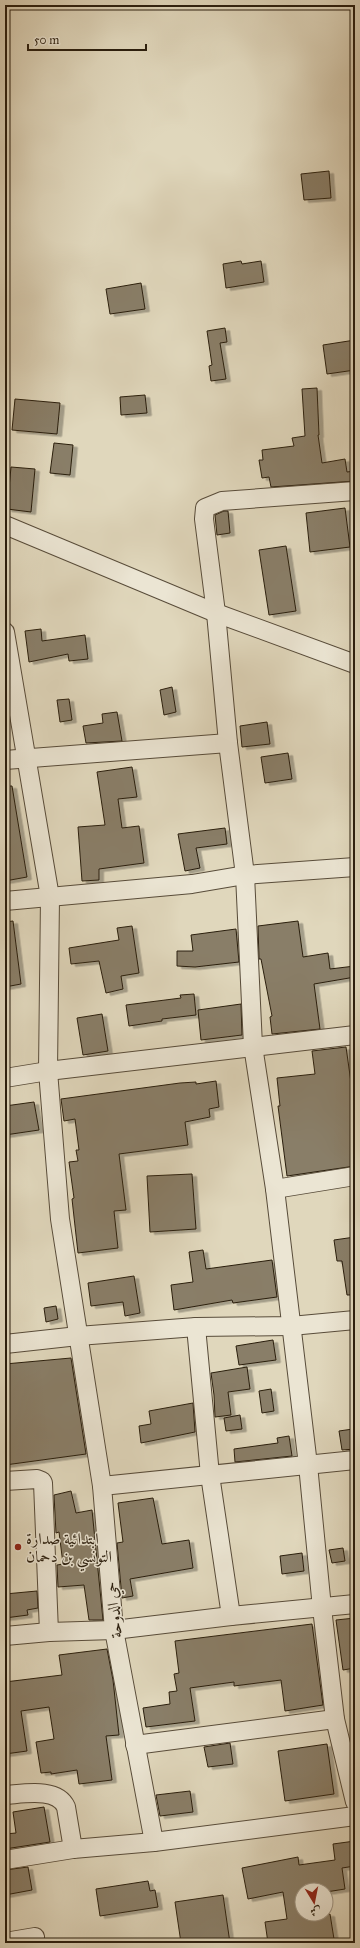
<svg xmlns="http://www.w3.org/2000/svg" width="360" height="1948" viewBox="0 0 360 1948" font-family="'IM FELL Great Primer',Amiri,serif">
	<defs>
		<filter id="shadow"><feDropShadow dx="4.5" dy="2.5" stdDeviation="0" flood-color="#0004"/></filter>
	</defs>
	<rect width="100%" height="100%" fill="#e0d7bc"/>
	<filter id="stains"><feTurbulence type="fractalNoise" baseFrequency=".005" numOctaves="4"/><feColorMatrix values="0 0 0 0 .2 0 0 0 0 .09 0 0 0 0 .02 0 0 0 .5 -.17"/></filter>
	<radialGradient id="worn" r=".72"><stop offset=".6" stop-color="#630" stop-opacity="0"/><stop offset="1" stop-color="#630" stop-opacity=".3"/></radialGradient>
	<g fill="#897e68" stroke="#2a1e0e" filter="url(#shadow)">
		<polygon points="329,171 331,198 304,200 301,174"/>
		<polygon points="241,261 242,264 261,261 264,282 226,288 223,264"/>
		<polygon points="141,283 145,309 110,314 106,289"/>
		<polygon points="225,328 227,342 220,343 226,379 211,381 209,366 212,365 207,331"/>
		<polygon points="355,340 355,370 327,374 323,345"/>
		<polygon points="317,388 319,435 318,435 322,463 345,459 347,472 355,471 355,481 271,487 269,477 262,478 259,460 263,460 262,450 294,446 292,438 305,436 302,389"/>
		<polygon points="145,395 147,413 121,415 120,397"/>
		<polygon points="15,399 60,403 57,434 12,430"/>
		<polygon points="54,443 73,445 70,475 50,473"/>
		<polygon points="11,467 35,469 31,512 7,509"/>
		<polygon points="345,508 350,547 310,552 306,513"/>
		<polygon points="224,511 228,511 230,533 217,535 215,515"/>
		<polygon points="286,546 296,611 269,615 259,550"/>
		<polygon points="41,629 42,641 85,635 88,659 69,661 68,654 29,662 25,631"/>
		<polygon points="172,687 176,712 164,715 160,690"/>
		<polygon points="69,699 72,720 60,722 57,700"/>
		<polygon points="117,712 122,741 86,743 83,726 103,723 102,714"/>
		<polygon points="267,722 270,744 242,747 240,726"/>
		<polygon points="288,753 292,779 265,783 261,757"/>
		<polygon points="132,767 137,797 118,799 122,828 139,826 144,863 99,869 99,880 82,881 78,827 105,825 97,772"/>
		<polygon points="5,786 12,786 27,877 5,881"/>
		<polygon points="225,828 227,844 196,848 200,868 185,871 178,834"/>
		<polygon points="13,921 21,984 5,987 5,922"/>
		<polygon points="298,921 303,957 328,953 330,969 355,966 355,977 314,984 320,1029 272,1034 270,1017 272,1016 261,959 259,959 258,926"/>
		<polygon points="132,926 139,973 121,976 123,989 106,993 99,961 71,964 69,948 119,940 117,928"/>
		<polygon points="236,929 239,962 195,967 177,966 177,951 193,951 191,935"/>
		<polygon points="194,994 196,1015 162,1019 162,1021 129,1026 126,1005 181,998 180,995"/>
		<polygon points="241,1004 242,1035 201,1040 198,1010"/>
		<polygon points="102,1014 108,1051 83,1055 77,1018"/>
		<polygon points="346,1047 355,1111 355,1166 287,1176 278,1106 280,1106 277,1078 315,1074 312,1051"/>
		<polygon points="216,1081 219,1107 209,1109 210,1117 185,1122 188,1145 119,1154 126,1210 114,1211 118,1248 78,1253 72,1199 74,1198 69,1162 78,1161 76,1150 79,1150 75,1119 64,1121 61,1099 180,1083 196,1082 196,1084"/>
		<polygon points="34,1102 39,1130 5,1135 5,1106"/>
		<polygon points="192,1174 196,1229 150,1232 147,1176"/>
		<polygon points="355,1237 355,1295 347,1295 342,1261 337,1261 334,1240"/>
		<polygon points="203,1250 206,1269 272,1260 277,1297 233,1303 232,1300 174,1310 171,1285 193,1282 189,1252"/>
		<polygon points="134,1276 140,1313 125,1316 123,1302 91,1306 88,1283"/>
		<polygon points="56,1306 58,1319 46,1322 44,1308"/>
		<polygon points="273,1340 276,1360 239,1365 236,1346"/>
		<polygon points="71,1358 86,1454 5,1465 5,1364"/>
		<polygon points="247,1367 250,1389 228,1392 231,1415 215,1417 214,1395 211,1373"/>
		<polygon points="271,1389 274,1411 262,1413 259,1391"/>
		<polygon points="193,1403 195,1432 141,1443 139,1426 151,1424 149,1411"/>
		<polygon points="240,1415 242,1429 226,1431 224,1418"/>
		<polygon points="353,1429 355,1449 342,1450 339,1431"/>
		<polygon points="289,1436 292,1456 235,1462 234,1449 278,1443 277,1438"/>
		<polygon points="71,1491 76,1513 92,1510 103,1620 89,1620 84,1585 58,1587 57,1565 63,1564 59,1532 56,1533 54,1495"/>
		<polygon points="153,1498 162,1544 189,1540 193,1568 130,1579 133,1596 122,1598 117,1543 123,1542 118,1503"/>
		<polygon points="343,1548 345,1561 332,1563 329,1550"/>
		<polygon points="302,1553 304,1571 282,1574 280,1556"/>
		<polygon points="37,1591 38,1608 27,1610 28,1615 5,1618 5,1594"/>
		<polygon points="355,1618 355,1668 343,1670 336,1620"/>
		<polygon points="312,1624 323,1705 285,1711 281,1680 234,1686 234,1682 190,1688 195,1721 146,1727 143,1708 170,1704 169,1692 177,1691 174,1674 179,1673 175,1641"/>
		<polygon points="107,1649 113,1680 119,1735 106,1736 112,1780 79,1784 77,1770 51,1774 51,1772 41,1773 36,1742 54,1739 49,1707 21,1711 27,1751 5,1754 5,1682 62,1675 59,1655"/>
		<polygon points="230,1743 233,1764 208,1767 204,1747"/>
		<polygon points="327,1744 334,1794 285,1801 278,1751"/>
		<polygon points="190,1791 193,1812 160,1816 156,1795"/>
		<polygon points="44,1807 50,1842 5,1849 5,1834 16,1833 13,1812"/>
		<polygon points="355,1841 355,1866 342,1868 345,1889 326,1892 326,1890 302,1890 302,1914 330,1914 334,1939 305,1943 268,1943 265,1922 287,1919 283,1892 248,1899 242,1868 298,1857 299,1865 335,1860 333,1844"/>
		<polygon points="28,1867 32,1890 5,1895 5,1870"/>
		<polygon points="148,1881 150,1891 155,1890 158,1907 100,1916 96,1889"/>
		<polygon points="223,1895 230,1943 181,1943 175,1902"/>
	</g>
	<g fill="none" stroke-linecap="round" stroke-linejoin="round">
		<defs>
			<g id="minor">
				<polyline points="355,491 222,501 205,508 204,519 216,613 228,743 245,875 253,1046 275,1189 308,1465 322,1608 335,1719 355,1802"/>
				<polyline points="5,525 216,613 355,664"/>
				<polyline points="5,632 50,897 48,1071 60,1219 102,1486"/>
				<polyline points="5,760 228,743"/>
				<polyline points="5,901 192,884 245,875 355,867"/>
				<polyline points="5,1078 48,1071 355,1035"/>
				<polyline points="275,1189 355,1176"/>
				<polyline points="196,1327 210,1475 231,1616"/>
				<polyline points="5,1344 78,1336 196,1327 291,1326 355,1320"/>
				<polyline points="5,1481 37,1479 42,1481 43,1483 49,1632"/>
				<polyline points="5,1636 49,1632 114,1630 231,1616 355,1604"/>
				<polyline points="135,1745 335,1719"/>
				<path d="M5 1795C23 1794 57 1787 66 1807L73 1849"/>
				<polyline points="154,1842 114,1630 102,1486 355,1460"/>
				<polyline points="5,1860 73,1849 154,1842 355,1816"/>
				<polyline points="5,1942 35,1937"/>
			</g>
		</defs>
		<use href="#minor" stroke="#584c3a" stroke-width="20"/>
		<use href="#minor" stroke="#ebe5d3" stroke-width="18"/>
	</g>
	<circle fill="#8f2418" stroke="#ebe5d3" stroke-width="1.5" cx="18" cy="1547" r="4"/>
	<g text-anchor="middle" stroke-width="3" stroke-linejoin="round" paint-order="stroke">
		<g font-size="16" fill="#2a1e0e" stroke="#ebe5d3" text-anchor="start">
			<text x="26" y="1544">ابتدائية صدارة<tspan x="26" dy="18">التونسي بن دحمان</tspan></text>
		</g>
		<g font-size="16" fill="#2a1e0e" stroke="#ebe5d3">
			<text transform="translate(113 1610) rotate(-96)" y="6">حي الدوحة</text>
		</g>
	</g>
	<rect width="360" height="1948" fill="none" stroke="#e0d7bc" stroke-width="20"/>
	<rect x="6" y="6" width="348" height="1936" fill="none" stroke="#2a1e0e" stroke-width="2"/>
	<rect x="10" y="10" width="340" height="1928" fill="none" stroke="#2a1e0e"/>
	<g transform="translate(314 1902) rotate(170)"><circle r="19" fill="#ebe5d3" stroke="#9e9584"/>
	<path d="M0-3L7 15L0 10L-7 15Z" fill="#8f2418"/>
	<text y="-6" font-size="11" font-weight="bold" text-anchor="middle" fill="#2a1e0e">ش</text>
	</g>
	<path d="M28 44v6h118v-6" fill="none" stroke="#2a1e0e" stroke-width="2"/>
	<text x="34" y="44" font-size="12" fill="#2a1e0e" stroke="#ebe5d3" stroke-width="3" paint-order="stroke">50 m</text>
	<rect width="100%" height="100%" filter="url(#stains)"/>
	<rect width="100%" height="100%" fill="url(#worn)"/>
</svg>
